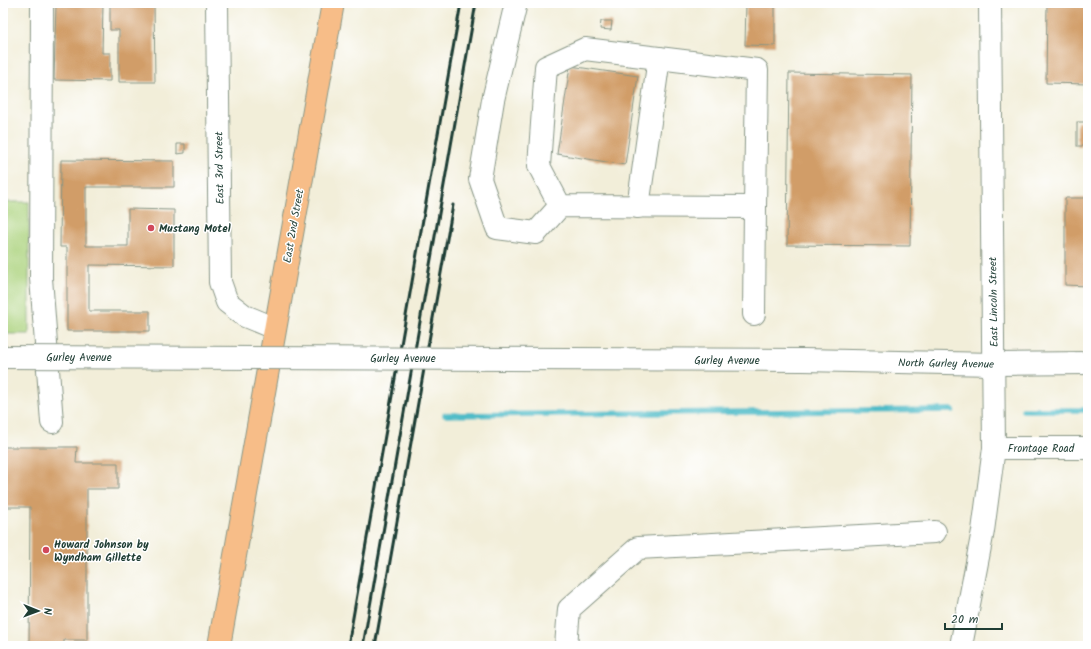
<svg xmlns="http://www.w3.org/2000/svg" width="1091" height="649" viewBox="0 0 1091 649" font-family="Kalam,sans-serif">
	<rect width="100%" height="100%" fill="#fff"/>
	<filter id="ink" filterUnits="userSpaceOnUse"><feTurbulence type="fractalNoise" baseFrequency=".025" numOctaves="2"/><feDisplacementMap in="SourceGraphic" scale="8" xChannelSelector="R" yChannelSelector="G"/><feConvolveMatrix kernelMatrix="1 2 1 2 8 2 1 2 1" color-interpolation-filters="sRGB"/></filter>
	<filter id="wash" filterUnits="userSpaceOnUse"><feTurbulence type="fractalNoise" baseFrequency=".012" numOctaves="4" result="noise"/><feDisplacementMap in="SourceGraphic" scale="16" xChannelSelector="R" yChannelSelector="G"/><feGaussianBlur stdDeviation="0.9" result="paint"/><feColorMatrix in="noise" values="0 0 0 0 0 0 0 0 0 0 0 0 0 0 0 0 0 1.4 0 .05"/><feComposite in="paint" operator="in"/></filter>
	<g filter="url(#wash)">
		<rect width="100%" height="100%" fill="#f2eed9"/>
		<rect fill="#acd37e" stroke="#668859" x="3" y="202" width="26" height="132"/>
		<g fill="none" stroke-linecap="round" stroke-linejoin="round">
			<g stroke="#4fbcc8" stroke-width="5.5">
				<polyline points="1023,410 1088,410"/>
				<polyline points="445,415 953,410"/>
			</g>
		</g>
		<g id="blocks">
			<g fill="#d19d68">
				<polygon points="56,3 103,3 102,53 110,53 110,81 54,80"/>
				<polygon points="110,3 154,3 155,82 119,82 119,30 110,30"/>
				<polygon points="746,3 775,3 775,46 745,45"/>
				<polygon points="1047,3 1088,3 1088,84 1046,83"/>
				<polygon points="601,21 612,21 611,30 600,29"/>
				<polygon points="570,66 638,76 625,165 557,154"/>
				<polygon points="789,73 912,75 910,246 787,245"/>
				<rect x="1077" y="122" width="11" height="24"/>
				<polygon points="177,144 185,144 185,153 177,154"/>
				<polygon points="61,160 174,161 174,187 86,187 86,246 128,246 128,209 174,210 174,266 89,265 89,311 150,311 150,331 67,331 67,247 60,247"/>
				<polygon points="1065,198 1088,198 1088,286 1065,285"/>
				<polygon points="3,447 77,447 76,463 118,463 118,489 87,489 87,640 64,640 64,646 29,646 30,507 3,507"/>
			</g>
		</g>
	</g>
	<g filter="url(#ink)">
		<use href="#blocks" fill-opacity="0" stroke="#889686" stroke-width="1"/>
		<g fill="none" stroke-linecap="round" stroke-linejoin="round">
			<defs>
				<g id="minor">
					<polyline points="42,3 41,278 52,422"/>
					<polyline points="217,3 220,282 227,302 245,316 274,328"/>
					<polyline points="516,3 493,100 480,179 497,228 536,233 560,206 755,207 757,70 585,49 546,67 539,166 560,206"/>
					<polyline points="638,207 659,58"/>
					<polyline points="754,314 755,207"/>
					<polyline points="803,360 994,364 1088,363"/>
					<polyline points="994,448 1088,448"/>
					<polyline points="566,646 569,609 638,548 935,532"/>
					<polyline points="961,646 983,531 994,448 990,3"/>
				</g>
				<polyline id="major" points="219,646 333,3"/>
			</defs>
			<use href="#minor" stroke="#889686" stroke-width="24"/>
			<use href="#major" stroke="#889686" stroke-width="24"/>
			<use href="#minor" stroke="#fff" stroke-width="22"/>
			<use href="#major" stroke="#f7bd88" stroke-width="22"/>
			<g stroke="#1f3d34" stroke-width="3">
				<polyline points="348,646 461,3"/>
				<polyline points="363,646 476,3"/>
				<polyline points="375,646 453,205"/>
			</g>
			<defs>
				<polyline id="minor-bridge" points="3,357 803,360"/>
			</defs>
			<use href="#minor-bridge" stroke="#889686" stroke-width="24" stroke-linecap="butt"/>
			<use href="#minor-bridge" stroke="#fff" stroke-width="22"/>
		</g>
	</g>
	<g fill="#d1495b" stroke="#fff" stroke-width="1.5">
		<circle cx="151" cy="228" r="4"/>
		<circle cx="46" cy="550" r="4"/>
	</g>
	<g text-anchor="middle" stroke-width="3" stroke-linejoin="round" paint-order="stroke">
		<g font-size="11" fill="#1f3d34" stroke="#fff">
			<text transform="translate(219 168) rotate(-91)" y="4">East 3rd Street</text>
			<text transform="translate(293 226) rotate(-80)" y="4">East 2nd Street</text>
			<text transform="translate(993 302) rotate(-91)" y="4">East Lincoln Street</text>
			<text x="79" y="361">Gurley Avenue</text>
			<text x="403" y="362">Gurley Avenue</text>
			<text x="727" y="364">Gurley Avenue</text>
			<text transform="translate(946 363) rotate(1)" y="4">North Gurley Avenue</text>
			<text x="1041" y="452">Frontage Road</text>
		</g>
		<g font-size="11" font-weight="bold" fill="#1f3d34" stroke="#fff" text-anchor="start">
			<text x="159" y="232">Mustang Motel</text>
			<text x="54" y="548">Howard Johnson by<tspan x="54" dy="13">Wyndham Gillette</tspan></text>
		</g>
	</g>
	<rect width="1091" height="649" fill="none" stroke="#fff" stroke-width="16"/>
	<g transform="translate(38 611) rotate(91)" stroke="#ffffff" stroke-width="3" paint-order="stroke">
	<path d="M0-3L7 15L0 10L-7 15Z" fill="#1f3d34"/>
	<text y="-6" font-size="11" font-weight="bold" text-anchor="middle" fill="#1f3d34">N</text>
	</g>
	<path d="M945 623v6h57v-6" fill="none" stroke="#1f3d34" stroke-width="2"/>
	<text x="951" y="623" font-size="12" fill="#1f3d34" stroke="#ffffff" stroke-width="3" paint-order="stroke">20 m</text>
</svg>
